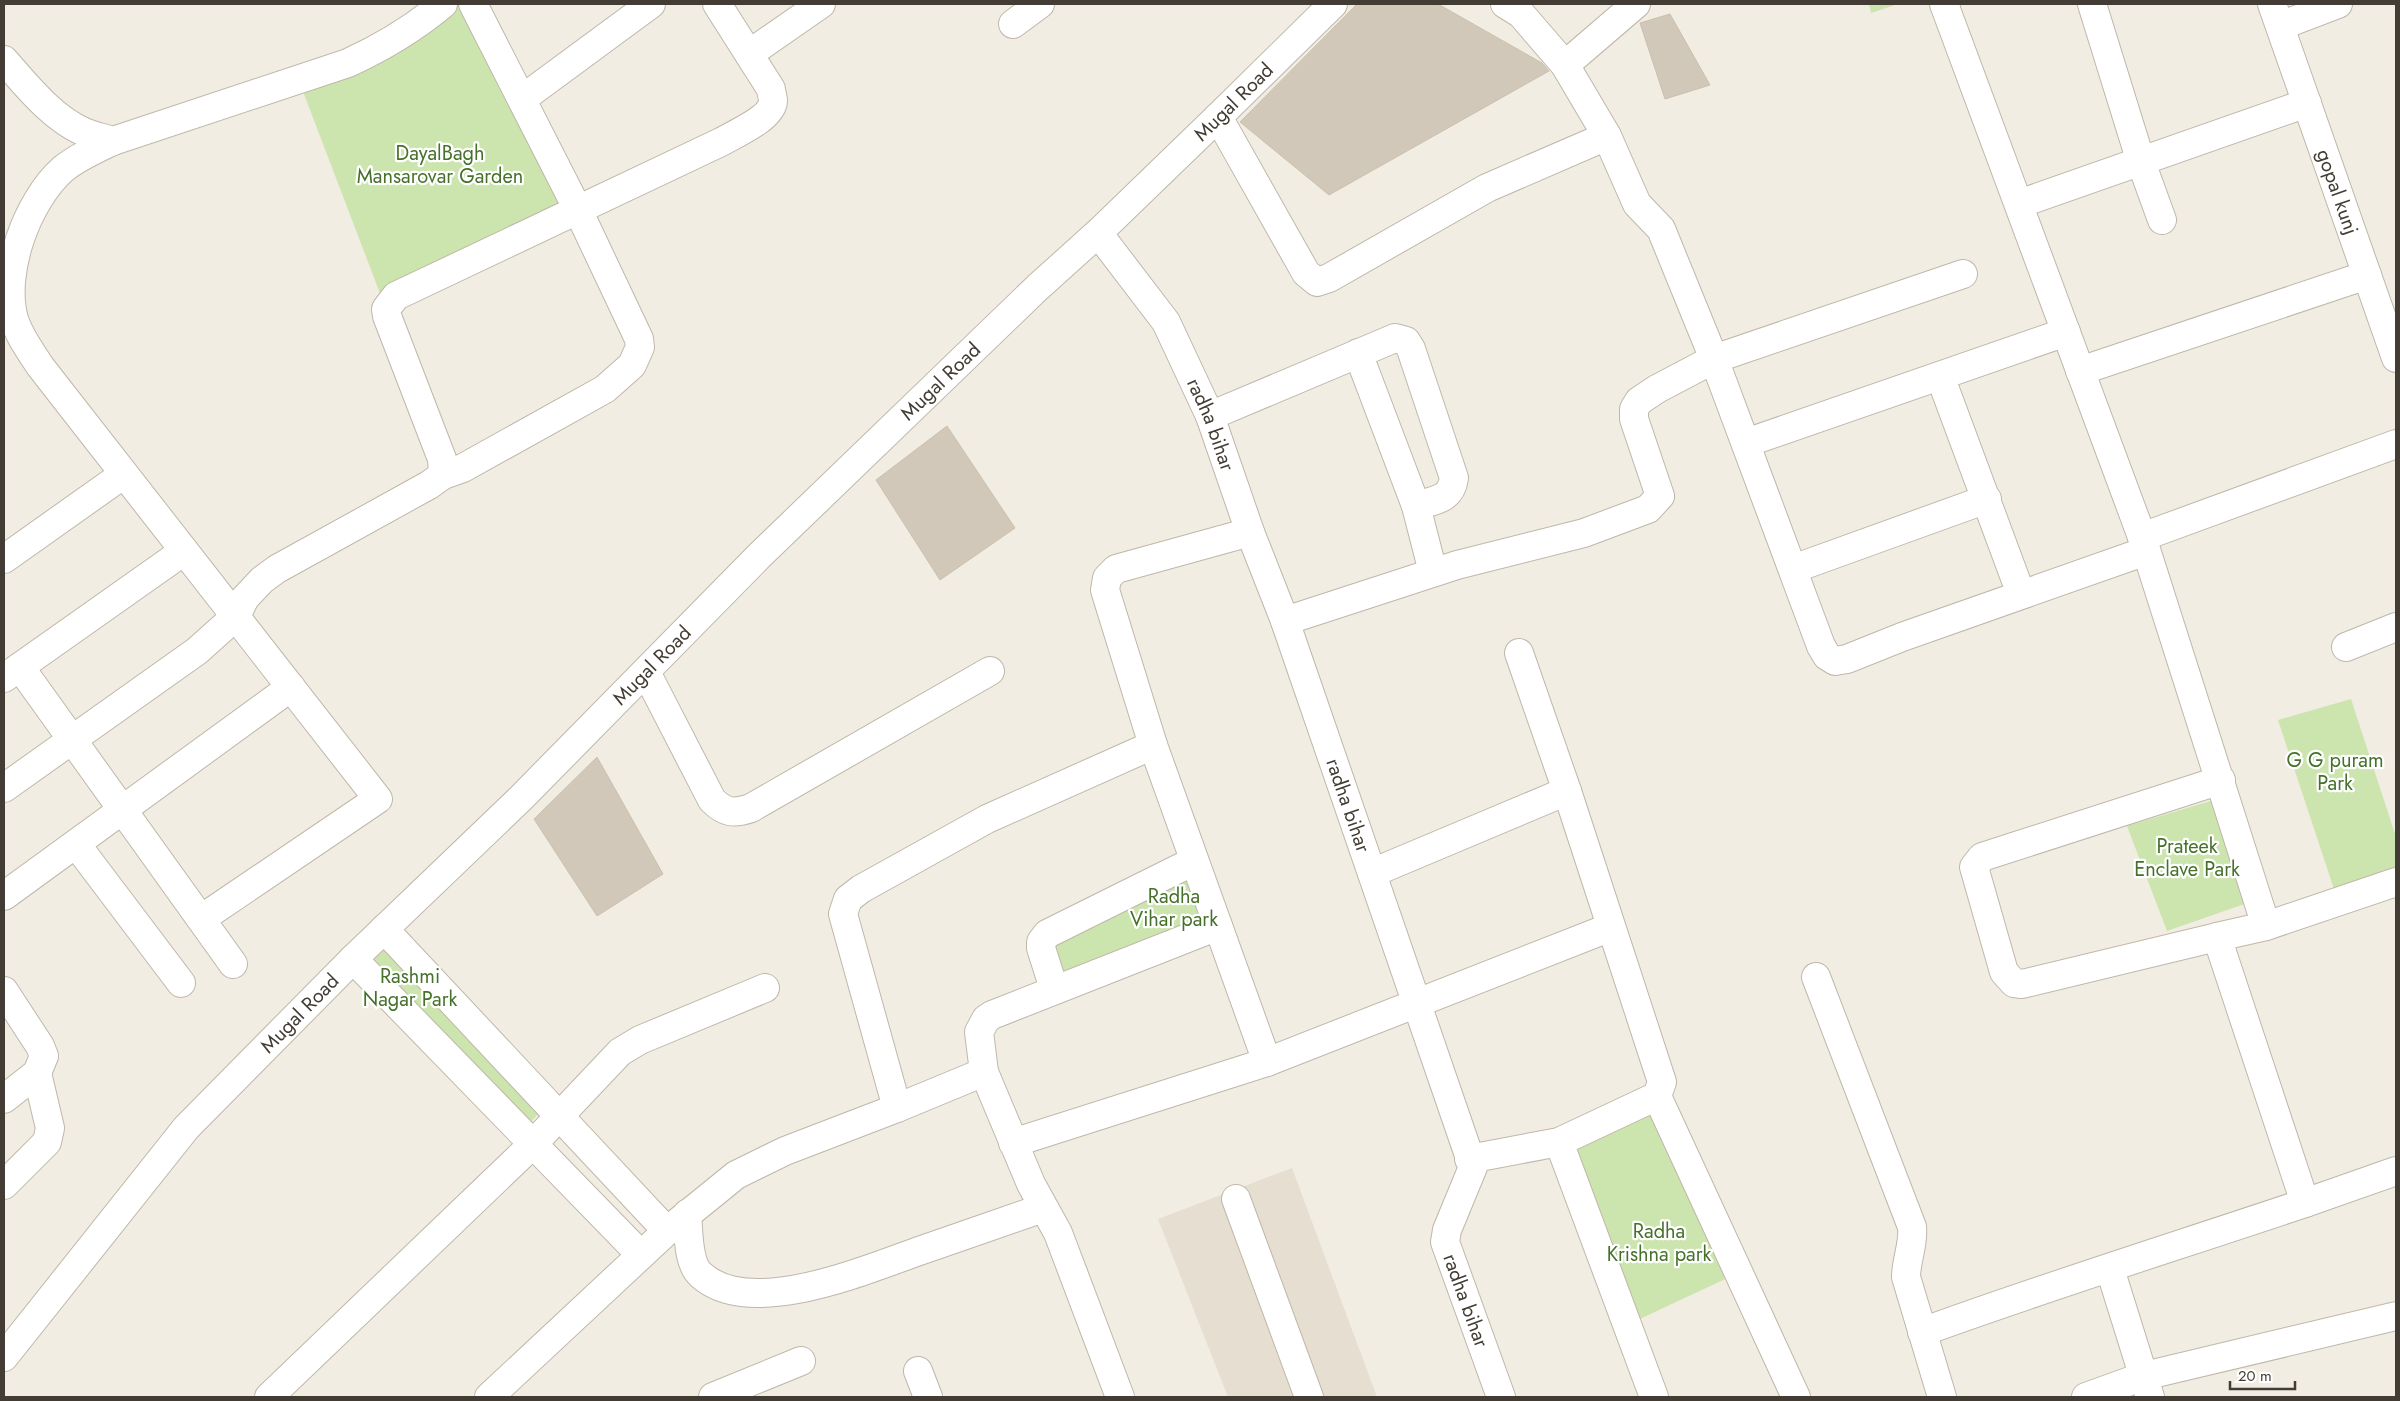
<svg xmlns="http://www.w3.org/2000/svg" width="2400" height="1401" viewBox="0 0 2400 1401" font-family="Jost,sans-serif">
	<rect width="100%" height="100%" fill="#f1ede3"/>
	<polygon fill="#e5ded1" points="1292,1168 1377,1397 1228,1397 1158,1219"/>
	<g fill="#cce4ad">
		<polygon points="441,4 473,4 578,210 386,309 299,81"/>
		<polygon points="1869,4 1898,4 1871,13"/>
		<polygon points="2351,699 2396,837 2396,877 2337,898 2278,720"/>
		<polygon points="2214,800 2250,902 2167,931 2127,826"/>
		<polygon points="1194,861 1218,926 1054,989 1041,942"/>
		<polygon points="393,938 548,1104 521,1132 361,968"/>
		<polygon points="1657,1096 1738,1273 1627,1325 1559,1142"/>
	</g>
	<g fill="#d2c8b9" stroke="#ccc0ad">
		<polygon points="1357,4 1438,4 1542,63 1549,71 1329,195 1240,122"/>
		<polygon points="1670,14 1710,85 1665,99 1640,23"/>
		<polygon points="947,426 1015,528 940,580 876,480"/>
		<polygon points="597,757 663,874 597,916 534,819"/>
	</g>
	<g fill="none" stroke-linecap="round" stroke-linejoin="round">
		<defs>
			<g id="minor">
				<polyline points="1505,4 1521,14 1565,65 1607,136 1637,204 1661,229 1714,359 1821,646 1827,656 1835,661 1847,659 1902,637 2146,551"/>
				<polyline points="1946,4 1944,4 2142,537 2266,926"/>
				<polyline points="2092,4 2141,162 2162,220"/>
				<path id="s1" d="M2272 4 2396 358"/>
				<polyline points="1013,24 1040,4"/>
				<polyline points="2280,26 2338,4"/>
				<polyline points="749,54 821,4"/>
				<path d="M4 60C26 85 52 118 84 132 93 136 104 138 113 141"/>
				<polyline points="1565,65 1636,4"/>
				<polyline points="522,99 651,4"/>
				<polyline points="1218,117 1306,273 1317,282 1329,278 1487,188 1607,136"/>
				<polyline points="2019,204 2307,103"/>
				<path id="s2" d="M1098 233 1166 322 1210 416 1250 532 1285 621 1473 1167 1447 1230 1445 1242 1501 1397"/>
				<polyline points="2080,371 2367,275"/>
				<polyline points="1940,376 2021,594"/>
				<path d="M1210 416 1395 338 1406 341 1411 349 1454 478C1451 500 1435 500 1416 506L1358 353"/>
				<polyline points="1746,443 2066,332"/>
				<polyline points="443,475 463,468 605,389 632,365 640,347 639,339 578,210 473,4"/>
				<polyline points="1416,506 1433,572"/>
				<polyline points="1250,532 1116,569 1107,578 1105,590 1153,745 1267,1062"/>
				<polyline points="2142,537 2396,444"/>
				<polyline points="4,559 124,474"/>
				<polyline points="1793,569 1987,499"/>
				<polyline points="1285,621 1457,565 1584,533 1648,509 1660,496 1634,419 1634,409 1639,401 1657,389 1714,359 1963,274"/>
				<polyline points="2346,647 2396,627"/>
				<polyline points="20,667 233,964"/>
				<path d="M646 672 712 800C725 813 734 814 751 808L990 671"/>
				<polyline points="4,678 184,551"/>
				<path d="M4 788 197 651 236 616 245 598 262 580 277 569 429 485 443 475 442 459 387 316 386 309 396 296 721 142C735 134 772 118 773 101 773 97 771 92 771 89L717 4"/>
				<polyline points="76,844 181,983"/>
				<polyline points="1372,873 1567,791"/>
				<polyline points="4,896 291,687"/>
				<path d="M201 919 378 799 40 366C31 352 19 336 14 319 1 273 27 201 63 169 78 157 96 149 113 141L348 63C383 47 413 29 443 4"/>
				<polyline points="384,929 667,1231"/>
				<polyline points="2217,937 2022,984 2014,983 2004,972 1974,867 1982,857 2221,780"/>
				<polyline points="353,959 641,1255"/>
				<path d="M1816 977 1912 1227C1914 1244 1906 1260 1906 1277L1942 1397"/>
				<polyline points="1054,989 1041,948 1041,942 1047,934 1194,861"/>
				<polyline points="4,991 40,1046 44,1056 37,1073 4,1099"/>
				<polyline points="1657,1096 1796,1397"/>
				<polyline points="897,1108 843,914 848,899 861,889 987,819 1153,745"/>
				<polyline points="1559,1142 1654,1397"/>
				<polyline points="1013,1143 1267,1062 1611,927"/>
				<polyline points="1469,1159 1559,1142 1657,1096 1662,1082 1567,791 1519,653"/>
				<polyline points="4,1185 47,1142 50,1128 37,1073"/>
				<polyline points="1236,1199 1309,1397"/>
				<polyline points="2305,1203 2396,1171"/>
				<path d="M687 1214C689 1232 687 1263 701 1275 751 1320 867 1269 922 1250 962 1236 1003 1222 1043 1208"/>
				<polyline points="2110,1269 2150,1397"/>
				<path d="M1922 1332C2048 1286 2177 1246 2305 1203L2217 937 2266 926 2396 882"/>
				<path id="s3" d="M4 1357 186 1128 353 959 521 798 759 556 1038 287 1098 233 1218 117 1333 4"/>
				<polyline points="918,1371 928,1397"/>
				<polyline points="269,1397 533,1144 620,1052 640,1040 765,988"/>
				<polyline points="489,1397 667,1231 736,1175 785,1151 897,1108 984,1072"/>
				<polyline points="713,1397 801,1361"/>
				<polyline points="1120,1397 1058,1233 1031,1184 984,1072 979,1032 986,1019 992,1015 1218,926"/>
				<polyline points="2086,1397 2144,1376 2396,1316"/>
			</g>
		</defs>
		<use href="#minor" stroke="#bfb7a9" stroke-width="30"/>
		<use href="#minor" stroke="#fff" stroke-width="28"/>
	</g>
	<g text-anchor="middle" stroke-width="4.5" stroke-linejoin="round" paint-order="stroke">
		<g font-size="20" fill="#423c34" stroke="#fff">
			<text dy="7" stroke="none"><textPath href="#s3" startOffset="1759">Mugal Road</textPath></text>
			<text dy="7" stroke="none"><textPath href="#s1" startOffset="199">gopal kunj</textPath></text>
			<text dy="7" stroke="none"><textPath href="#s3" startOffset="1354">Mugal Road</textPath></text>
			<text dy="7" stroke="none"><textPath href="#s2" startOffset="224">radha bihar</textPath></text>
			<text dy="7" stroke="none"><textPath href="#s3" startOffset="949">Mugal Road</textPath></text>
			<text dy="7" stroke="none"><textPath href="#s2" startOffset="629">radha bihar</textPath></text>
			<text dy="7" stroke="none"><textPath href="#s3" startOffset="454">Mugal Road</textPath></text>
			<text dy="7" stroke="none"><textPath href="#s2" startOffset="1154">radha bihar</textPath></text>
		</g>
		<g font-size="20" fill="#45712a" stroke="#fff">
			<text x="440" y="160">DayalBagh<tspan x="440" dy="23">Mansarovar Garden</tspan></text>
			<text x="2335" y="767">G G puram<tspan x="2335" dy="23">Park</tspan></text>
			<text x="2187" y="853">Prateek<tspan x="2187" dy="23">Enclave Park</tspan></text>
			<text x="1174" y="903">Radha<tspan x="1174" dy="23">Vihar park</tspan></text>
			<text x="410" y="983">Rashmi<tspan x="410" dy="23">Nagar Park</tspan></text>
			<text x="1659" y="1238">Radha<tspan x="1659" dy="23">Krishna park</tspan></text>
		</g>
	</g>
	<rect width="2400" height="1401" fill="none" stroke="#423c34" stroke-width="10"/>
	<path d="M2230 1381v8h65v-8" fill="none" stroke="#423c34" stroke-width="2.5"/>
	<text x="2238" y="1381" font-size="15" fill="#423c34" stroke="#ffffff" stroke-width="4" paint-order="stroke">20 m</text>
</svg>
